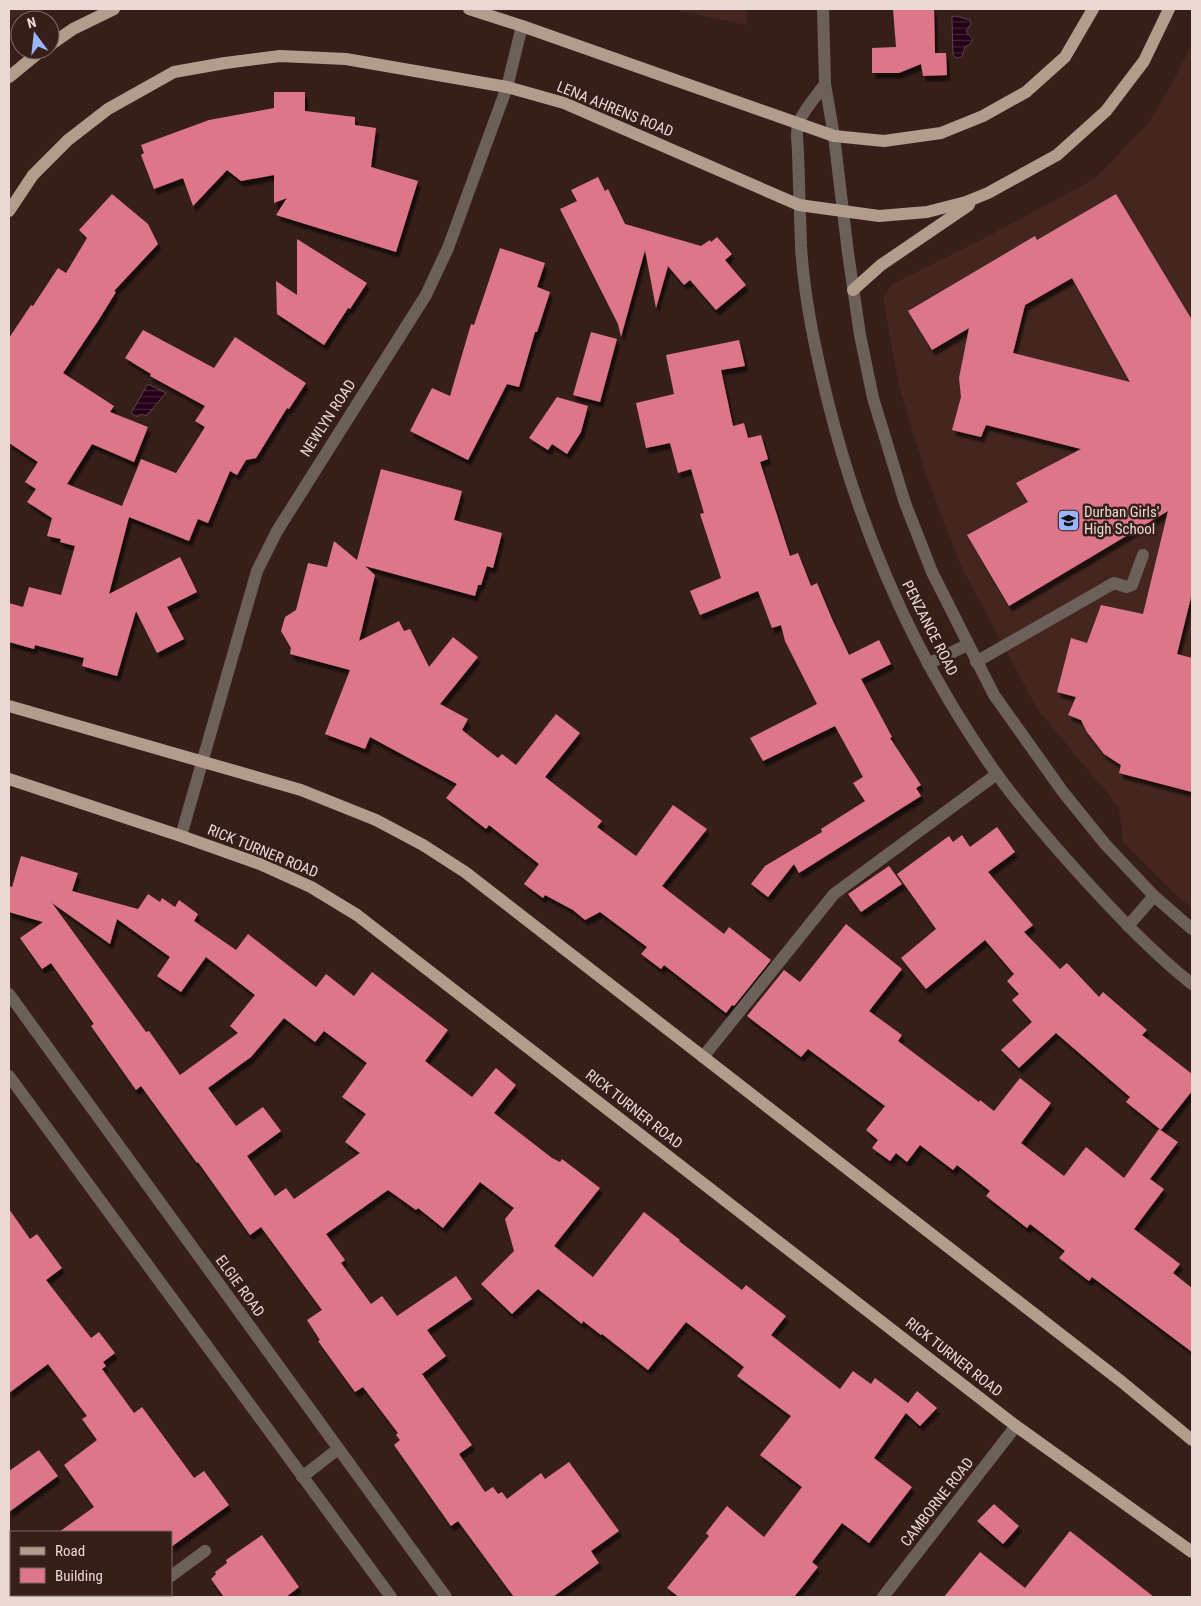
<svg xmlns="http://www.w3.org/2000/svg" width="1201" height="1606" viewBox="0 0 1201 1606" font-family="'Roboto Condensed',sans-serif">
	<defs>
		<pattern id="water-rules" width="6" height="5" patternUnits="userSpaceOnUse" patternTransform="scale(1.25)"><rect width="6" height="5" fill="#240018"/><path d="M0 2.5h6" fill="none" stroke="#442439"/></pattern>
		<filter id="shadow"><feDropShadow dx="3" dy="5.5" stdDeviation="1" flood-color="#0009"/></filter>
	</defs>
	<rect width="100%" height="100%" fill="#371f19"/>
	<g fill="#44261f">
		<polygon points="9,9 32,9 9,20"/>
		<polygon points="671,9 747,9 747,25"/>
		<polygon points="1192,43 1192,908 1177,896 1123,842 1119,807 1038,710 961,566 926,475 899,386 883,298 891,285 979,241 1093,180 1148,124 1173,82"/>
	</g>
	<g fill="url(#water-rules)" stroke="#5f4150">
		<polygon points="955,16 970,20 971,24 966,31 973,40 969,45 965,47 962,57 957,58 953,55 952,20 952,17"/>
		<polygon points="148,384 166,393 146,416 142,414 137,417 131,413"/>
	</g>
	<g fill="#dd7689" fill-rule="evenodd" filter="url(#shadow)">
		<polygon points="893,9 934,9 935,53 946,53 947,75 923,76 921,64 899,73 872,73 872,48 896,47"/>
		<polygon points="274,92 305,92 305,111 355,117 355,125 376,128 371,167 418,181 396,252 276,215 287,198 274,203 274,175 241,181 227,170 193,206 183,178 154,189 141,155 144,153 141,145 209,120 274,108"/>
		<polygon points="598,177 605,191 608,189 625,224 701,246 710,240 711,242 717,237 732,254 725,260 746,285 716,310 690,280 684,285 668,266 656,308 645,250 621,337 618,324 560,209 577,201 571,190"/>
		<polygon points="112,194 148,224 158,244 114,291 116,292 98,321 63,373 114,406 110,412 148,427 134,462 92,444 67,484 122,506 141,459 176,473 205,427 195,421 205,406 150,376 151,374 125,358 143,330 214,368 235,337 306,383 289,409 287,408 256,458 246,460 237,475 230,471 208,523 198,519 189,541 129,517 109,594 180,557 197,592 167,607 184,639 157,653 136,611 117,676 82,666 84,658 35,645 34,649 9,642 9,603 23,607 29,587 61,595 75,546 60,542 61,539 47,536 52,518 27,502 36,489 25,482 38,462 9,443 9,338 31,305 33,306 58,268 66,273 87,238 79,230"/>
		<path d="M1116 194 1192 320V593L1177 654 1192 658V792L1119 773 1121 765 1104 754 1087 732 1081 720 1068 715 1076 697 1057 692 1071 638 1087 643 1101 605 1143 614 1168 511 1009 606 967 535 1028 502 1016 483 1081 449 986 425 981 437 952 430 961 397 959 378 969 328 932 350 908 311 1035 236 1037 240ZM1072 278 1130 382 1013 353 1025 305Z"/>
		<polygon points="297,239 367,283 350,309 348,308 324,345 277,314 276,281 297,295"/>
		<polygon points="500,248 545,263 537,287 550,292 537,332 535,332 519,387 507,384 468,460 410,431 432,388 450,396 471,324 474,325"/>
		<polygon points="591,332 617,339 600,402 573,395"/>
		<polygon points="739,340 745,366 721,370 733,426 744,423 748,438 761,435 768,459 760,462 790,556 798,553 811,586 817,583 832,619 849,655 879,640 891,664 861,679 892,737 890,738 921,785 916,788 921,796 799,873 794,864 768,897 751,884 765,866 822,832 821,829 865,801 853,783 863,777 835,726 763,761 750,738 817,704 785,641 781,625 772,628 758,591 700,615 690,591 721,578 700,514 704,513 691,469 678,473 670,443 646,448 636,403 674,394 666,355"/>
		<polygon points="557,397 588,406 581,432 567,454 552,444 548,450 529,438"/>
		<polygon points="381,469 462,491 454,520 502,533 493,568 487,566 481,585 478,585 475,596 365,566 375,575 359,641 399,621 404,631 410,629 429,667 453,637 478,657 440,704 468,719 462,730 498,758 502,754 516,765 556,714 580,733 545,777 602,821 597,827 636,856 673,805 707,829 662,886 724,934 729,927 771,960 734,1006 732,1005 726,1013 664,965 661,969 641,954 647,947 600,912 585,920 573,910 545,895 543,898 524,884 539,864 489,825 486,829 446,798 457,784 370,737 365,749 325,734 350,670 290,654 291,648 281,631 285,617 296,610 308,563 327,567 334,541 357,560"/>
		<polygon points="997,827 1015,852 988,872 1033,925 1024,932 1060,969 1067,963 1099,997 1103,992 1147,1030 1142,1035 1192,1074 1192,1091 1161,1130 1126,1102 1130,1097 1056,1033 1019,1068 1001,1050 1032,1022 1012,1000 1019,994 1007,981 1014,974 985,940 926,989 901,958 936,929 897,874 949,836 953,842 962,835 970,847"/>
		<path d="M21 856 78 873 72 891 138 909 148 894 160 902 162 898 175 907 179 900 198 914 194 921 236 950 248 934 316 987 326 974 354 996 372 972 448 1030 425 1061 472 1097 496 1068 516 1085 494 1113 552 1158 560 1162 562 1159 600 1188 554 1246 593 1277 644 1212 680 1240 679 1241 742 1290 746 1285 786 1316 771 1335 840 1389 853 1371 871 1384 875 1378 908 1403 917 1391 937 1408 920 1426 906 1413 874 1458 912 1487 869 1543 842 1523 812 1562 818 1567 794 1597H679L667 1588 709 1536 706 1533 727 1506 764 1537 802 1487 760 1455 791 1416 737 1376 744 1367 686 1322 648 1370 602 1334 601 1335 583 1321 582 1324 538 1289 512 1314 481 1284 514 1251 505 1219 514 1208 480 1182 443 1228 418 1208 416 1210 388 1190 326 1234 345 1260 341 1263 371 1304 382 1296 397 1316 456 1276 472 1299 427 1330 446 1356 422 1374 472 1445 459 1454 485 1492 493 1487 498 1494 502 1492 507 1499 541 1473 545 1479 569 1462 619 1531 591 1551 599 1563 553 1597H514L458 1521 451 1526 394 1445 400 1440 396 1435 398 1433 363 1387 355 1392 318 1341 320 1340 307 1320 322 1310 261 1227 250 1235 198 1162 197 1163 141 1086 136 1090 91 1026 94 1024 51 963 42 969 20 938 43 922 9 912V886L12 887ZM52 903 110 944 117 919 170 957 157 976 181 992 206 957 255 995 230 1026 238 1033 180 1075 149 1031 146 1032ZM284 1018 315 1042 324 1031 367 1063 342 1097 366 1114 345 1142 360 1153 294 1199 286 1188 275 1196 247 1156 281 1131 263 1107 236 1126 208 1088 251 1057Z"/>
		<polygon points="889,866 902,884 861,912 848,894"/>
		<polygon points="846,924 902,969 869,1011 902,1035 898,1041 979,1102 980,1100 994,1111 1020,1078 1051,1103 1021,1143 1064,1176 1086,1147 1124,1178 1159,1129 1178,1142 1150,1179 1164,1189 1134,1229 1180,1264 1173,1273 1192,1288 1192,1352 1092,1277 1089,1281 1059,1258 1065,1251 1030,1224 1027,1228 986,1196 990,1191 957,1165 953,1170 920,1145 907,1162 896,1153 890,1161 872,1148 878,1140 866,1130 885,1106 808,1049 801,1057 747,1016 784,970 800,982"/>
		<polygon points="9,1209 30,1239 37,1234 62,1268 46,1280 91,1338 99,1332 115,1353 103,1362 106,1366 102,1369 134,1413 142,1407 194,1478 204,1471 229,1505 171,1547 171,1532 59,1532 94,1507 64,1465 97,1440 82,1419 87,1416 48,1364 9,1393"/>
		<polygon points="39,1450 58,1476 9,1512 9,1471"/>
		<polygon points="994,1504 1019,1526 1003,1544 977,1521"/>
		<polygon points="1070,1531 1154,1597 944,1597 980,1552 1025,1588"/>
		<polygon points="262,1535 299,1587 286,1597 224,1597 211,1579 216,1574 215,1572 227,1563 226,1560"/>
	</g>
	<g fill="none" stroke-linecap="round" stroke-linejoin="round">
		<g stroke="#6c615a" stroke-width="12">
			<polyline points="823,9 825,84 834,136 848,253 860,335 873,398 905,503 932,572 994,695 1063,792 1105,844 1154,896 1192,929"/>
			<path d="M825 84C818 94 803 111 799 122 795 130 798 144 798 153 799 184 800 215 801 246 804 297 815 348 827 398 860 532 916 660 996 773 1023 810 1054 846 1085 880 1119 917 1153 953 1192 984"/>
			<polyline points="976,662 1114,583 1127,587 1132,585 1143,555"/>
			<polyline points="928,664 967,645"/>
			<polyline points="181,836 257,571 277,531 426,295 448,248 507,87 522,26"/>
			<polyline points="1128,926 1154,896"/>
			<polyline points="9,994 446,1597"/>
			<polyline points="703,1057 834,894 997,774"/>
			<polyline points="9,1076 391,1597"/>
			<polyline points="302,1477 338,1449"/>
			<polyline points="171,1576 205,1551"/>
			<polyline points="142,1597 146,1595"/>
			<polyline points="883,1597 1016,1426"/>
		</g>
		<g stroke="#b29d8d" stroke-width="12">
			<polyline points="469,9 522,26 834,136 884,141 941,133 983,116 1026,92 1065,57 1093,9"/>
			<polyline points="50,45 73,29 114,9"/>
			<polyline points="9,77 42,50"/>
			<polyline points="9,211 33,175 68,140 108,109 174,72 225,63 280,56 346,59 507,87 564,103 799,205 879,216 927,212 966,202 988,193 1057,155 1106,111 1144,61 1169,9"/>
			<polyline points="853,290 881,265 969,205"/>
			<polyline points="9,706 301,790 376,820 423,845 465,872 1122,1382 1192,1440"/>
			<polyline points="9,779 181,836 260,864 311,887 357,915 1016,1426 1192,1552"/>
		</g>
	</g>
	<defs>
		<symbol id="university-square" viewBox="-11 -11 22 22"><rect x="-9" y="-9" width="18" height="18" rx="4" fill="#9ab5fd" stroke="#371f19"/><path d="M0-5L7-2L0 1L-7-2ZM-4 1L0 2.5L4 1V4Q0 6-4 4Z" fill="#111"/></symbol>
	</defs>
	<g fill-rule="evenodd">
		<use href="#university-square" x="1056" y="508" width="25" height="25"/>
	</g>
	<g text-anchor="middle" stroke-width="5" stroke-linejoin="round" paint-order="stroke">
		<g font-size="15" fill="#e9d8d4" stroke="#371f19">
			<text transform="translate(615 109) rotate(22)" y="5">LENA AHRENS ROAD</text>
			<text transform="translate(328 418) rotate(-57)" y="5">NEWLYN ROAD</text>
			<text transform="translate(930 628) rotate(63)" y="5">PENZANCE ROAD</text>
			<text transform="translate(263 851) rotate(22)" y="5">RICK TURNER ROAD</text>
			<text transform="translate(634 1109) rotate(38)" y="5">RICK TURNER ROAD</text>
			<text transform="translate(240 1286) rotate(54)" y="5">ELGIE ROAD</text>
			<text transform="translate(954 1357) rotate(38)" y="5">RICK TURNER ROAD</text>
			<text transform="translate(937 1502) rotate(-52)" y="5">CAMBORNE ROAD</text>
		</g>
		<g font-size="15" fill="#e9d8d4" stroke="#371f19" text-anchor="start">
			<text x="1084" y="517">Durban Girls'<tspan x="1084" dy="17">High School</tspan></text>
		</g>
	</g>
	<rect width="1201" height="1606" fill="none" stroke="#e9d8d4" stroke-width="20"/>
	<rect x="10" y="1531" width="162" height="65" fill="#371f19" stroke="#7e6964"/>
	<rect x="20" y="1547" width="25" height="8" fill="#b29d8d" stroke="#7e6964"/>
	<text x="55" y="1556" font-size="15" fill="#e9d8d4">Road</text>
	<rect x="20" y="1568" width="25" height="15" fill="#dd7689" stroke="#7e6964"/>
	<text x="55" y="1581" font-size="15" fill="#e9d8d4">Building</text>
	<g transform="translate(35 35) rotate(345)"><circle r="24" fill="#371f19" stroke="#7e6964"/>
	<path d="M0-4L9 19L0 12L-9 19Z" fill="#9ab5fd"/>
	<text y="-8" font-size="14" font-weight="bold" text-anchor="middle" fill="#e9d8d4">N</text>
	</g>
</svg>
